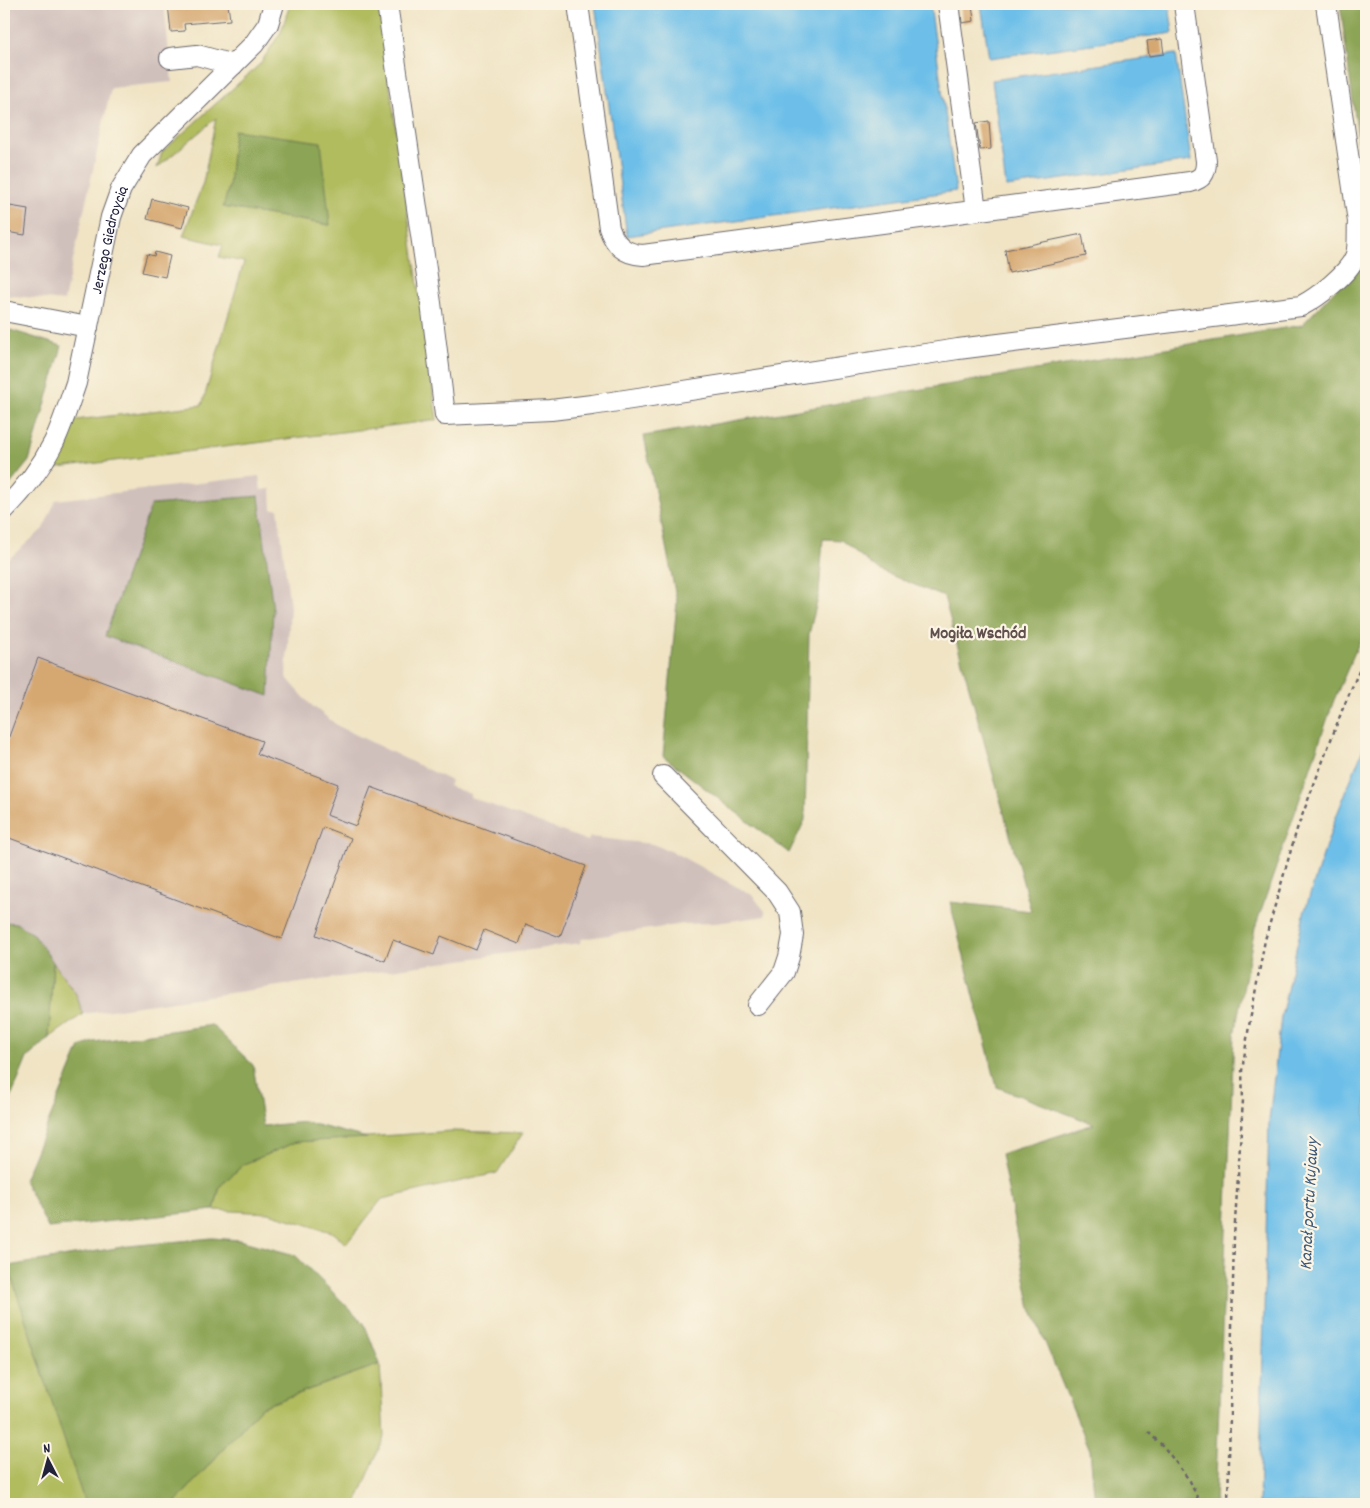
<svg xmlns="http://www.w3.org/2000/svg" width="1370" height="1508" viewBox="0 0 1370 1508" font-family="Dekko,sans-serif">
	<rect width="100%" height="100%" fill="#fcf5e5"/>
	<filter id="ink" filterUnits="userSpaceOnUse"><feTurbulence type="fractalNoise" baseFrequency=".02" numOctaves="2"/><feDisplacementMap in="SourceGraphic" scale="10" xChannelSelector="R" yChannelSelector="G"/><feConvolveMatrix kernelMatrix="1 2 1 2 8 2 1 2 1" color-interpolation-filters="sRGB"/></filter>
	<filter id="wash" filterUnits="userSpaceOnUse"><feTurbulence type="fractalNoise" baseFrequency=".0096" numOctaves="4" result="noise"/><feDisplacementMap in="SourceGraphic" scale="20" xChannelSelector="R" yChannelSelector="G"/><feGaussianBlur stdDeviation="1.12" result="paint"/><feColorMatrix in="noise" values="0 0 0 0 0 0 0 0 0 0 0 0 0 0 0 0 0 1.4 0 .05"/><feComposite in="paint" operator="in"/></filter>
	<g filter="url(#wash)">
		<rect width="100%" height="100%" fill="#f0e4c5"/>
		<g fill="#d0c0bc">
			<polygon points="4,4 164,4 172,82 111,88 64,301 4,295"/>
			<polygon points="259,476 261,490 271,489 272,509 278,509 290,607 286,677 310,704 338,726 451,781 449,786 470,794 470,797 588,841 590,837 652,844 673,852 752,895 765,911 765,916 716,923 684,924 581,939 580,943 83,1014 76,994 34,935 16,923 4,922 4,563 43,529 56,500"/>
		</g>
		<g fill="#b1bc5e" stroke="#6a6f4c" fill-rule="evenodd">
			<path d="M290 4H380L383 37 437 420 51 469 76 420 202 405 244 262 219 257 223 245 183 236 203 183 216 118 157 168 162 152 260 64 281 32ZM229 186 329 225 224 207Z"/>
			<polygon points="53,962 76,994 83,1014 49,1038"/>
			<polygon points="451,1131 523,1133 497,1173 382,1199 346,1244 334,1233 269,1213 214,1210 220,1186 244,1164 296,1142"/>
			<polygon points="8,1266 86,1504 4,1504 4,1267"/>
			<polygon points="380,1364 384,1437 356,1504 174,1504 261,1407"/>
		</g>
		<g fill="#8ca455" stroke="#576348">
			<polygon points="1340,4 1366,4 1366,199"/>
			<polygon points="234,130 321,142 330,225 223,207 229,186"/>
			<polygon points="1366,257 1366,627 1334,700 1255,928 1234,1036 1215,1504 1095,1504 1090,1450 1031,1309 1001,1154 1094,1124 997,1087 950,902 1031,911 944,597 878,570 841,540 823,539 819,594 809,634 805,820 789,853 663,756 677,602 644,436 1302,325"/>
			<polygon points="4,328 62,346 29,461 4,492"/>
			<polygon points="259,496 273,610 269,696 105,636 151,505"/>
			<polygon points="4,922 16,923 34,935 53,962 49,1038 27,1058 4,1115"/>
			<polygon points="212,1025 253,1065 263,1126 305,1122 367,1138 296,1142 244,1164 220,1186 214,1210 48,1228 24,1180 80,1047 94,1042"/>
			<polygon points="212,1238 239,1240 295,1255 364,1323 380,1364 261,1407 174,1504 85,1504 8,1266 128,1246"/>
		</g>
		<g fill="#6dbfe9" stroke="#487092">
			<polygon points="595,4 930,4 956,191 627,236"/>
			<polygon points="981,4 1169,4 1173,33 989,58"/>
			<polygon points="1176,54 1191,161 1006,187 992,80"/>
			<polygon points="1366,741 1366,1504 1259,1504 1269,1121 1281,1017 1304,913 1334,822"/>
		</g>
		<g id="blocks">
			<g fill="#d6a871">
				<polygon points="168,4 228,4 230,20 184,24 185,31 171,32"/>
				<polygon points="960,4 972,4 974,21 962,23"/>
				<polygon points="1162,39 1164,54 1149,56 1147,41"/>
				<polygon points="989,121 991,149 980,150 976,123"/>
				<polygon points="152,199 188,208 182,228 147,219"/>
				<polygon points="10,206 28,209 25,235 6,232"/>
				<polygon points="1082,234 1086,256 1009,273 1005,250"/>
				<polygon points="155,252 170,256 165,277 142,272 147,254 154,256"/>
				<polygon points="38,658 262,741 257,754 338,784 327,815 329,816 356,826 371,787 586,866 560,937 526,924 519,944 484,930 476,950 441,936 434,955 393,940 385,961 316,935 351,838 323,827 282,939 4,836 4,750"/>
			</g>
		</g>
	</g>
	<g filter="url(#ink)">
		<use href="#blocks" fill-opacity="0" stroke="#6a666b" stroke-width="1"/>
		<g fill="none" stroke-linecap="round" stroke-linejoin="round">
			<defs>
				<g id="minor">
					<path d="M387 4 431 303 445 415 551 410 592 405 958 349 1301 306C1318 297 1348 274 1355 257 1359 249 1357 231 1358 222L1326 4"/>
					<path d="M578 4 609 228C615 245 624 254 643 255L1190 182C1202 179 1206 174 1206 161L1184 4"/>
					<polyline points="948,4 976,210"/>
					<polyline points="170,58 197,55 233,65"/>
					<polyline points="4,311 88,327"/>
					<path id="s1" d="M4 510C23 491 42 466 54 442 63 423 69 403 76 383L111 217 121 189 142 155 254 44 268 24 274 4"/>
					<polyline points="663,776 777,892 790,912 793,935 789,957 784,972 758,1005"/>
				</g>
			</defs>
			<use href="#minor" stroke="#6a666b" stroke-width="22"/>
			<g stroke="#6a666b" stroke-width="2.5" stroke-dasharray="4 4" stroke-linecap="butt">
				<polyline points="1148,1432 1164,1447 1190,1481 1200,1504"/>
				<polyline points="1228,1504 1234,1237 1243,1100 1242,1071 1249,1026 1265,940 1297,829 1343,708 1366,655"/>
			</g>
			<use href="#minor" stroke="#fff" stroke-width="20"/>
		</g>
	</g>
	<g text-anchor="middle" stroke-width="4.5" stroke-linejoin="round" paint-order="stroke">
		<g font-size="16" fill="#22223b" stroke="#fcf5e5">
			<text dy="6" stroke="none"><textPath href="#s1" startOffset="295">Jerzego Giedroycia</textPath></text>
		</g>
		<g font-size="18" font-weight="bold" fill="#61514e" stroke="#fcf5e5">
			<text x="978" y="638">Mogiła Wschód</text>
		</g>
		<g font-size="18" font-style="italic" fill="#3c5978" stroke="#fcf5e5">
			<text transform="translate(1308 1204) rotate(-87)" y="6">Kanał portu Kujawy</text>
		</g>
	</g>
	<rect width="1370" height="1508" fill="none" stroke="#fcf5e5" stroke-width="20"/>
	<g transform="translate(48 1460) rotate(354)" stroke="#fcf5e5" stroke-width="4" paint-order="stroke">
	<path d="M0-4L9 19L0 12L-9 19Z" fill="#22223b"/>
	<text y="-8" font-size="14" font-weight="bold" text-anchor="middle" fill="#22223b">N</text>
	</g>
</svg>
